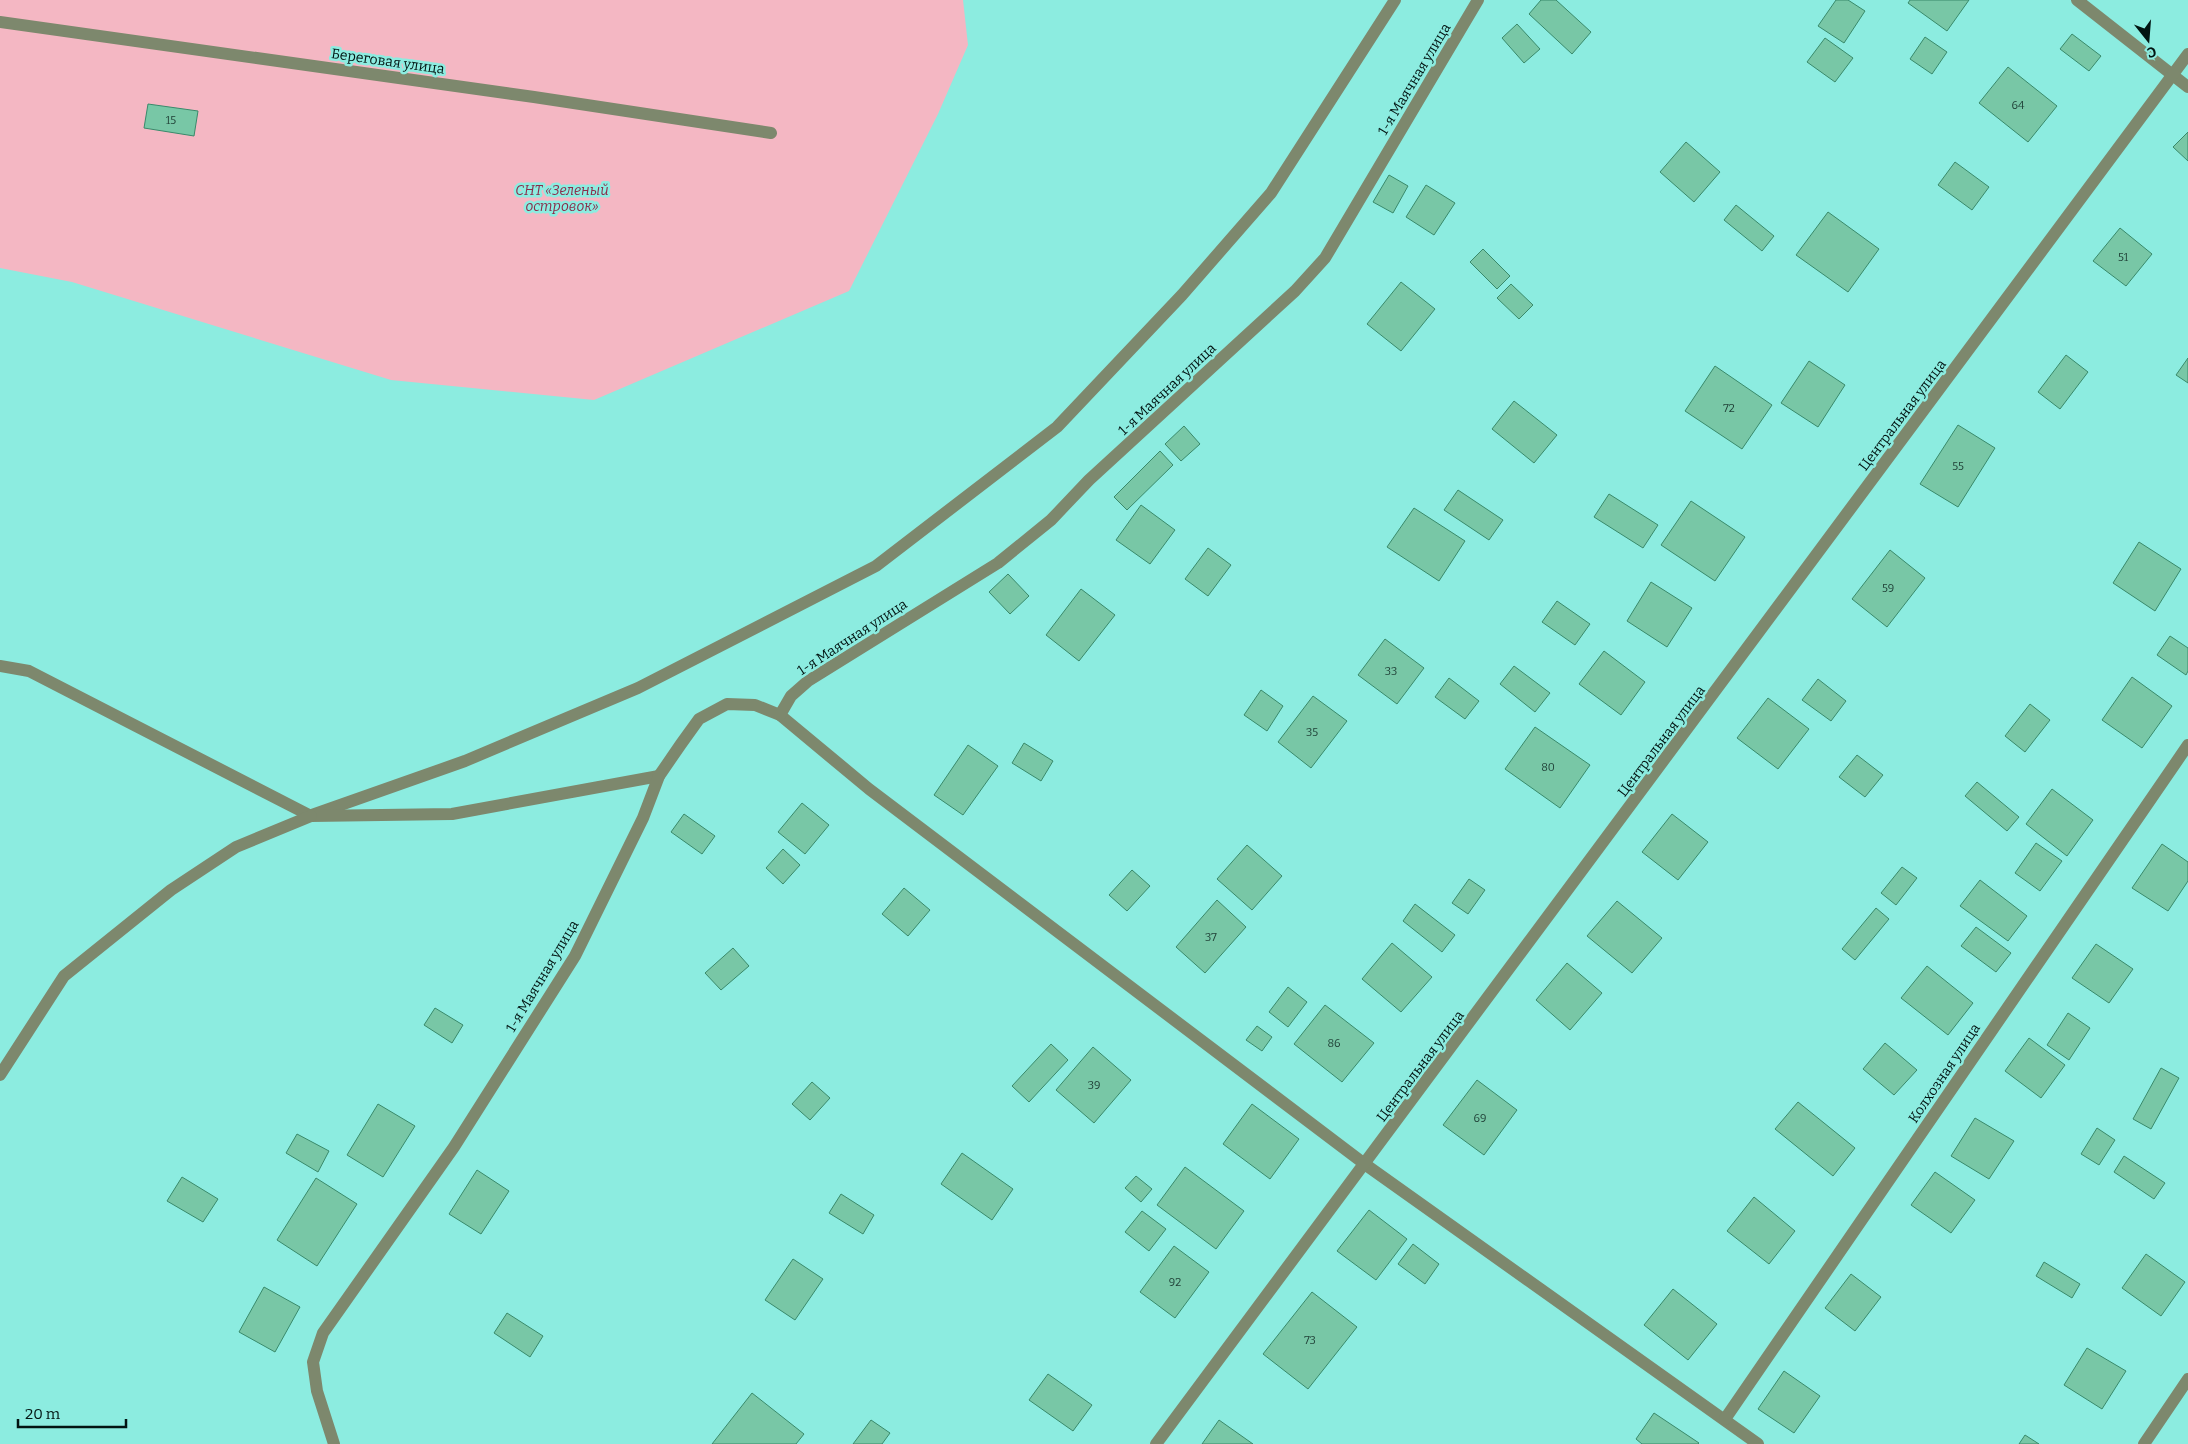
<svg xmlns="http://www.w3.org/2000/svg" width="2188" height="1444" viewBox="0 0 2188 1444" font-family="Bitter,serif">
	<rect width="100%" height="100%" fill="#8cece0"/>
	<polygon fill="#f4b7c3" points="0,0 963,0 968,45 938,114 849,291 594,400 391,380 72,282 0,268"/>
	<g fill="#78c7a6" stroke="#398a6b">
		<polygon points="1541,0 1556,0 1591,32 1572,54 1529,14"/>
		<polygon points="1836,0 1848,0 1865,11 1844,43 1818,26"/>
		<polygon points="1910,0 1969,0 1947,31 1908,3"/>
		<polygon points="1517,24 1540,49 1524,63 1502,38"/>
		<polygon points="2072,34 2101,56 2089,71 2060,49"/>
		<polygon points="1925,37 1947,52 1932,74 1910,59"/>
		<polygon points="1825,38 1853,58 1835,82 1807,62"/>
		<polygon points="2008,67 2057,106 2028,142 1979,103"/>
		<polygon points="148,104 198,111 194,136 144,128"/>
		<polygon points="2188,132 2188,161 2173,147"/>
		<polygon points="1686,142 1720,172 1694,202 1660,172"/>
		<polygon points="1955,162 1989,187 1972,210 1938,185"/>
		<polygon points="1389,175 1408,186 1393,213 1373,202"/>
		<polygon points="1426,185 1455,203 1434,235 1406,217"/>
		<polygon points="1736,205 1774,236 1762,251 1724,220"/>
		<polygon points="1828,212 1879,249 1848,292 1796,255"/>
		<polygon points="2120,228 2152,254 2126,286 2093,261"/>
		<polygon points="1483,249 1510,276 1497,289 1470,262"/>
		<polygon points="1401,282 1435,309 1401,351 1367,324"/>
		<polygon points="1511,284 1533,305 1519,319 1497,298"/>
		<polygon points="2066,355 2088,372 2060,409 2038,392"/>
		<polygon points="2188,358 2188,383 2176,375"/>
		<polygon points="1809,361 1845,385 1818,427 1781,403"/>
		<polygon points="1715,366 1772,405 1742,449 1685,411"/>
		<polygon points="1514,401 1557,435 1534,463 1492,429"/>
		<polygon points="1958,425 1995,448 1958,507 1920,484"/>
		<polygon points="1184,426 1200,444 1181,461 1165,444"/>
		<polygon points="1160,451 1173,465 1127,510 1114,497"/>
		<polygon points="1458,490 1503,520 1489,540 1444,510"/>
		<polygon points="1609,494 1658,525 1643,548 1594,517"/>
		<polygon points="1691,501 1745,537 1715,581 1661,545"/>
		<polygon points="1141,505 1175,530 1150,564 1116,540"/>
		<polygon points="1414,508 1465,541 1439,581 1387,547"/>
		<polygon points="2139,542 2181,569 2155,611 2113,583"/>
		<polygon points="1208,548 1231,565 1208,596 1185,579"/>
		<polygon points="1890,550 1925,578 1887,627 1852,599"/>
		<polygon points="1008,574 1029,596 1010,614 989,592"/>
		<polygon points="1651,582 1692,608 1667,647 1627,621"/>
		<polygon points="1081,589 1115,615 1079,661 1046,635"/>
		<polygon points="1557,601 1590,624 1575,645 1542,622"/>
		<polygon points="2170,636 2188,648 2188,671 2186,675 2157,655"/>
		<polygon points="1385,639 1424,668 1397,704 1358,675"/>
		<polygon points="1604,651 1645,682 1621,715 1579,684"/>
		<polygon points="1514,666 1550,693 1535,712 1500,684"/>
		<polygon points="2132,677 2172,706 2142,748 2102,720"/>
		<polygon points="1449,678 1479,701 1465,719 1435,697"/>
		<polygon points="1818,679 1846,701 1831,721 1802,700"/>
		<polygon points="1261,690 1283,706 1267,731 1244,715"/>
		<polygon points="1313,696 1347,721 1311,768 1278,742"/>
		<polygon points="1768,698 1809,729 1778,769 1737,738"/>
		<polygon points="2030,704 2050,720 2025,752 2005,736"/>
		<polygon points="1535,727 1590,765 1560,808 1505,769"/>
		<polygon points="1024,743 1053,761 1041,781 1012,763"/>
		<polygon points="968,745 998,766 963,815 934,795"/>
		<polygon points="1857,755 1883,775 1865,797 1839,777"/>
		<polygon points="1977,782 2019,817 2007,831 1965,796"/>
		<polygon points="2052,789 2093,820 2067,856 2026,824"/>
		<polygon points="802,803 829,825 805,854 778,832"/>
		<polygon points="684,814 715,836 702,854 671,832"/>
		<polygon points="1672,814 1708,842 1678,880 1642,852"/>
		<polygon points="2036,843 2062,861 2040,891 2015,873"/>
		<polygon points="2162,844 2188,862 2188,881 2168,911 2132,888"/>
		<polygon points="1247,845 1282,876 1252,910 1217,879"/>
		<polygon points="783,849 800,865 783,884 766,868"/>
		<polygon points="1902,867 1917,878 1896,905 1881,893"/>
		<polygon points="1132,870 1150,886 1127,911 1109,895"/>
		<polygon points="1469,879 1485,890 1468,914 1452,903"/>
		<polygon points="1980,880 2027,916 2008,941 1960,906"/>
		<polygon points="904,888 930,910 908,936 882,914"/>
		<polygon points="1217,900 1246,927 1205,973 1176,947"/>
		<polygon points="1617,901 1662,938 1632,973 1587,936"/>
		<polygon points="1415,904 1455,935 1442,952 1403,921"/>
		<polygon points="1876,908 1889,919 1855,960 1842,949"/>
		<polygon points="1976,927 2011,953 1996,972 1961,946"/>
		<polygon points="1392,943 1432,977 1401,1012 1362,979"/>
		<polygon points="2096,944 2133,969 2109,1003 2072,978"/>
		<polygon points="733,948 749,966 721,990 705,973"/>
		<polygon points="1567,963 1602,993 1570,1030 1536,1000"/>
		<polygon points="1927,966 1973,1003 1948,1035 1901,998"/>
		<polygon points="1288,987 1307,1002 1288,1027 1269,1012"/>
		<polygon points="1325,1005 1374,1043 1342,1082 1294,1044"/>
		<polygon points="435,1008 463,1025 452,1043 424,1025"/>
		<polygon points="2068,1013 2090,1028 2069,1060 2047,1045"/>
		<polygon points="1257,1026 1272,1037 1262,1051 1246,1040"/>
		<polygon points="2029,1038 2065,1065 2041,1098 2005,1071"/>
		<polygon points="1885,1043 1917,1070 1894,1095 1863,1069"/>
		<polygon points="1051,1044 1068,1060 1029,1102 1012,1086"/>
		<polygon points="1093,1047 1131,1080 1094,1123 1056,1090"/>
		<polygon points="2161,1068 2179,1078 2151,1129 2133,1119"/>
		<polygon points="1477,1080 1517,1110 1484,1155 1443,1125"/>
		<polygon points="812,1082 830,1098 810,1120 792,1104"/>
		<polygon points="1798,1102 1855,1148 1833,1176 1775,1129"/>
		<polygon points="378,1104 415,1126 383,1177 347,1155"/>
		<polygon points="1252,1104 1299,1139 1270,1179 1223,1144"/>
		<polygon points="1975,1118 2014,1141 1989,1179 1951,1156"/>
		<polygon points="2097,1128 2115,1140 2099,1165 2081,1154"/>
		<polygon points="297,1134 329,1151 318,1172 286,1153"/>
		<polygon points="962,1153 1013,1189 992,1220 941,1184"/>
		<polygon points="2124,1156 2165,1183 2154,1199 2114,1172"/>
		<polygon points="1185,1167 1244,1211 1216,1249 1157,1205"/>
		<polygon points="477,1170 509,1191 481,1234 449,1214"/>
		<polygon points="1935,1172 1975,1200 1951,1233 1911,1205"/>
		<polygon points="1136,1176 1152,1189 1141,1202 1125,1188"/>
		<polygon points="182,1177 218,1199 203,1222 167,1201"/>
		<polygon points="316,1178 357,1204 317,1266 277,1240"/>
		<polygon points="841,1194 874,1215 863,1234 829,1213"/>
		<polygon points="1754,1197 1795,1231 1769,1264 1727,1231"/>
		<polygon points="1369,1210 1407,1239 1376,1280 1337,1251"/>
		<polygon points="1142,1211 1166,1229 1149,1251 1125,1232"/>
		<polygon points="1413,1244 1439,1264 1425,1284 1398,1264"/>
		<polygon points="1174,1246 1209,1272 1175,1318 1140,1292"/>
		<polygon points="2146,1254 2185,1282 2161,1316 2122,1288"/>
		<polygon points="793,1259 823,1279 795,1320 765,1300"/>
		<polygon points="2044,1262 2080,1284 2072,1298 2036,1276"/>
		<polygon points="1851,1274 1881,1297 1855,1331 1825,1308"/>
		<polygon points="264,1287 300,1307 275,1352 239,1332"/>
		<polygon points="1673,1289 1717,1324 1688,1360 1644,1325"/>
		<polygon points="1312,1292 1357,1327 1308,1389 1263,1354"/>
		<polygon points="507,1313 543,1336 530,1357 494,1333"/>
		<polygon points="2087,1348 2126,1371 2102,1409 2064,1385"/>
		<polygon points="1784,1371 1820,1396 1794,1433 1758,1409"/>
		<polygon points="1048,1374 1092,1405 1073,1431 1029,1400"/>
		<polygon points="752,1393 804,1434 796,1444 712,1444"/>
		<polygon points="1654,1413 1699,1443 1698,1444 1642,1444 1636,1439"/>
		<polygon points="871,1420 890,1433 882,1444 853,1444"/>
		<polygon points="1219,1420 1253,1444 1202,1444"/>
		<polygon points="2025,1435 2039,1444 2019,1444"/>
	</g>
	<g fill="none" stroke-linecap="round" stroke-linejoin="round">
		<g stroke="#7d886d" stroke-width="12">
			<polyline points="0,22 534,97 771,133"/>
			<polyline points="312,815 465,761 638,688 876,566 1057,427 1182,295 1271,193 1395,0"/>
		</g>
		<g stroke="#7d886d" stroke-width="12">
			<polyline points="2077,0 2188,87"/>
			<polyline points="0,666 29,671 311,816 452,814 659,776"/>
			<polyline points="780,715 869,789 1366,1165 1758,1444"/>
			<polyline points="0,1075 64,976 171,890 236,847 311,816"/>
			<polyline points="1725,1419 2188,745"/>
			<polyline points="334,1444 317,1391 313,1362 323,1333 454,1147 575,956 643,818 659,776 681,744 699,719 727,704 755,705 780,715 791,696 808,681 998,563 1051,520 1089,480 1295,291 1325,258 1478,0"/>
			<polyline points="1156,1444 2188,54"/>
			<polyline points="2144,1444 2188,1379"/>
		</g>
	</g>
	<g text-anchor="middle" stroke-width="5" stroke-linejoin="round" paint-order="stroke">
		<g font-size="11" fill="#204137">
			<text x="2018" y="109">64</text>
			<text x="171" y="124">15</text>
			<text x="2123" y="261">51</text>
			<text x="1729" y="412">72</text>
			<text x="1958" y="470">55</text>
			<text x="1888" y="592">59</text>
			<text x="1391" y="675">33</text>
			<text x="1312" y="736">35</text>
			<text x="1548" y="771">80</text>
			<text x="1211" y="941">37</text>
			<text x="1334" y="1047">86</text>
			<text x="1094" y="1089">39</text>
			<text x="1480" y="1122">69</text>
			<text x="1175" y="1286">92</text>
			<text x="1310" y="1344">73</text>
		</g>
		<g font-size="14" fill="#021412" stroke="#8cece0">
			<text transform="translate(388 61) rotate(8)" y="5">Береговая улица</text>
			<text transform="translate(1414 79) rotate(-59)" y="5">1-я Маячная улица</text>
			<text transform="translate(1167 389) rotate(-43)" y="5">1-я Маячная улица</text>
			<text transform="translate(1902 415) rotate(-53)" y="5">Центральная улица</text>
			<text transform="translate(852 637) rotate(-33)" y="5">1-я Маячная улица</text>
			<text transform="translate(1661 741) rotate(-53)" y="5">Центральная улица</text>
			<text transform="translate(542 976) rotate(-59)" y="5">1-я Маячная улица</text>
			<text transform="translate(1420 1066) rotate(-53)" y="5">Центральная улица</text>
			<text transform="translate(1944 1073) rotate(-56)" y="5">Колхозная улица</text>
		</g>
		<g font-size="14" font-style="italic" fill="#8b2c4a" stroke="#8cece0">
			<text x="562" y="195">СНТ «Зеленый<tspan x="562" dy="16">островок»</tspan></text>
		</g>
	</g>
	<g transform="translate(2148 40) rotate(163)" stroke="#8cece0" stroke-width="4" paint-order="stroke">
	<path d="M0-4L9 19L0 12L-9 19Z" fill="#021412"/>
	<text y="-8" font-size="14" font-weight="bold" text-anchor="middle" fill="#021412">С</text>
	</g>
	<path d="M18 1419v8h108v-8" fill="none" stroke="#021412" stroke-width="2.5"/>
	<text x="25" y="1419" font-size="15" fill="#021412" stroke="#8cece0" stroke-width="4" paint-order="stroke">20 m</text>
</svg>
